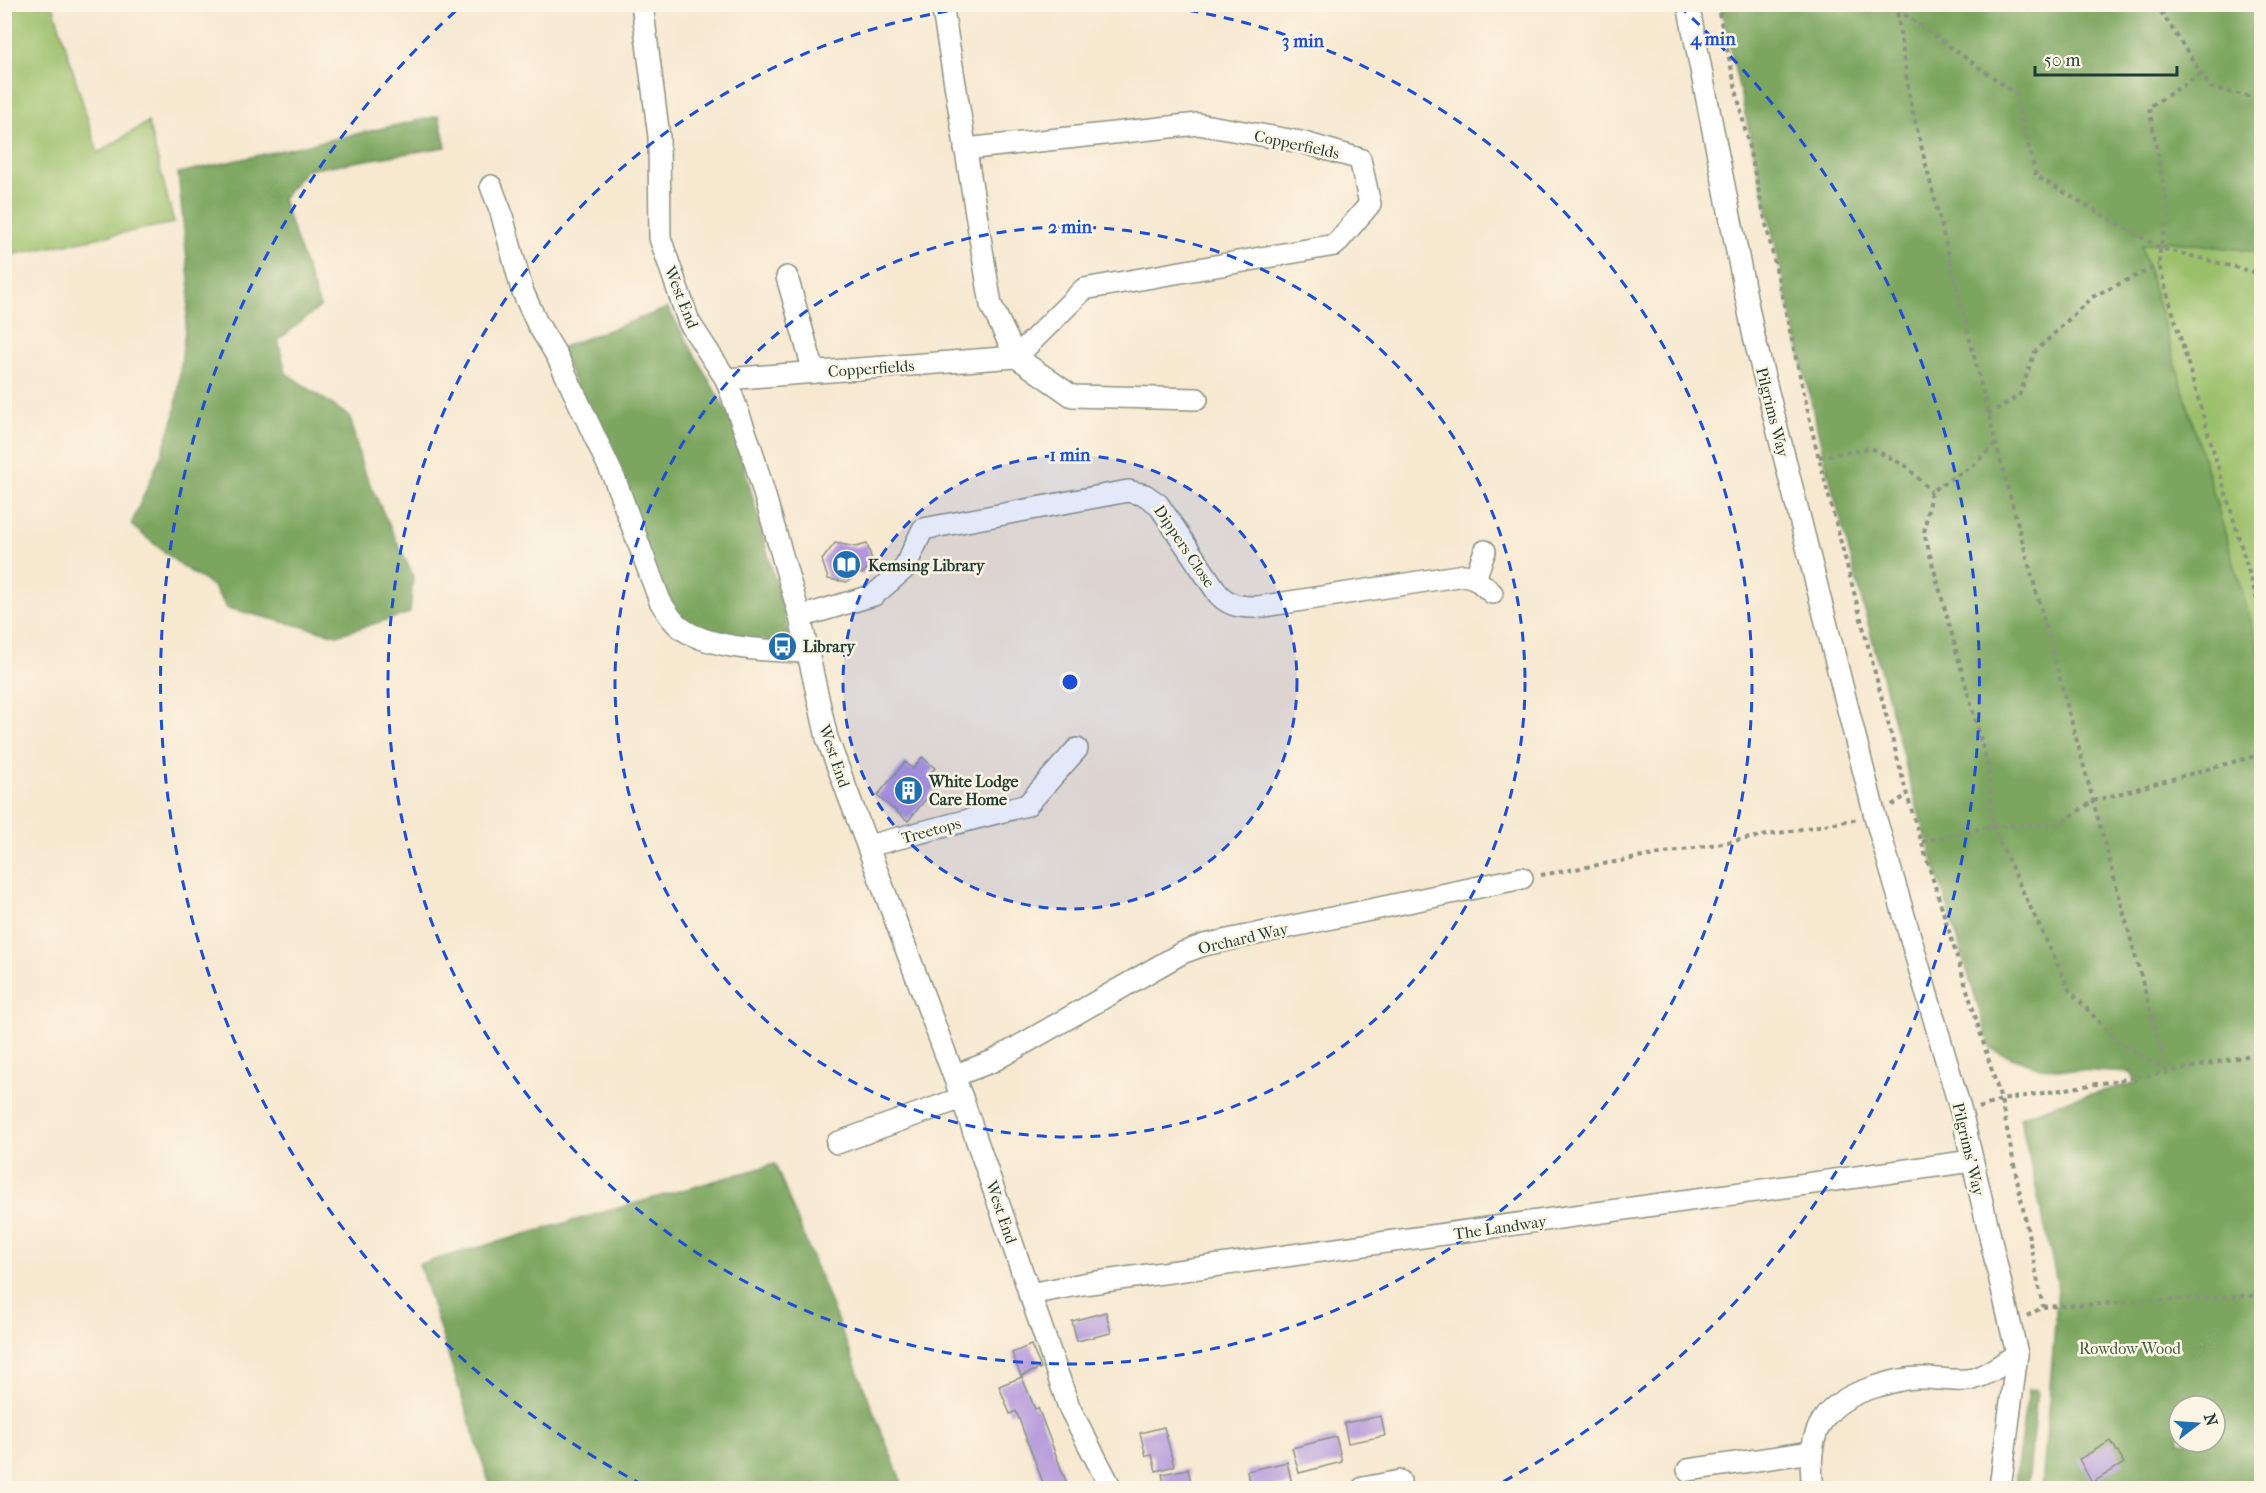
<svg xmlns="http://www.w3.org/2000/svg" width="2266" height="1493" viewBox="0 0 2266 1493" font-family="'IM FELL French Canon',serif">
	<rect width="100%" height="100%" fill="#fcf5e5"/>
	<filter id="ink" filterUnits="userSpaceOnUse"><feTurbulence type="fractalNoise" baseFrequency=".0167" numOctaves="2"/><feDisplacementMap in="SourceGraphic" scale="12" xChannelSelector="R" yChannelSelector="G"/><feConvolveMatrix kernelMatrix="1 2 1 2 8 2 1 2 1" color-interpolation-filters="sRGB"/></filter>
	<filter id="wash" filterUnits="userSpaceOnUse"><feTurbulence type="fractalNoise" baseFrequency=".008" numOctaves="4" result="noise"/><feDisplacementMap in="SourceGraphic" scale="24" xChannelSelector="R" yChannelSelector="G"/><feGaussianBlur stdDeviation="1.35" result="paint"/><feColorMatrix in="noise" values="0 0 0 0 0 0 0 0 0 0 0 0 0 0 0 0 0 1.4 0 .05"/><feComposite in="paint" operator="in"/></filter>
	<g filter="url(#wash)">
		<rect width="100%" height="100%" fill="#f7e8d0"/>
		<g fill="#9bc06b" stroke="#5d7e50" stroke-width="1.5">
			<polygon points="5,4 53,5 98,153 148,122 174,223 5,256"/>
			<polygon points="2166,241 2261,252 2261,656 2141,246"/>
		</g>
		<g fill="#7ca65f" stroke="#4e724a" stroke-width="1.5" fill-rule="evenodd">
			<path d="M1720 5H2261V252L2166 241 2141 246 2261 656V1488H2042L2058 1286 2020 1117 2068 1100 2138 1082 2131 1073 2040 1068 1991 1049 1913 794 1823 453ZM2179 1406H2215V1442H2179Z"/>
			<polygon points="439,116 446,147 306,170 282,199 320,307 278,340 286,373 350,417 362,467 413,576 410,613 337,635 227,608 213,586 183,567 131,525 162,453 175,414 190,288 178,173"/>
			<polygon points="668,308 732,421 792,644 694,630 667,604 560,348"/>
			<polygon points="775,1164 904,1488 491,1488 419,1264"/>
			<polygon points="2028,1389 2037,1390 2028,1488 2014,1488"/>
		</g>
		<g id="blocks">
			<g fill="#b297dc">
				<polygon points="835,543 856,547 867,544 873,563 862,574 857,571 847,582 828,579 822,560"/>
				<polygon points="922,757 935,768 929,775 939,783 908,821 877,796 905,762 913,769"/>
				<polygon points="1106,1312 1111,1333 1077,1341 1072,1321"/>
				<polygon points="1031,1345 1041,1368 1021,1376 1012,1353"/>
				<polygon points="1022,1377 1035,1409 1038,1408 1067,1484 1055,1488 1045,1488 1016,1411 1010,1414 999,1386"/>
				<polygon points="1381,1416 1385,1436 1348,1443 1344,1423"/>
				<polygon points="1164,1427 1174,1466 1156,1471 1152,1455 1146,1456 1140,1433"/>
				<polygon points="1336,1437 1342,1462 1299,1473 1292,1448"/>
				<polygon points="2111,1441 2124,1463 2092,1483 2079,1459"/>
				<polygon points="1287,1462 1292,1484 1271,1488 1250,1488 1247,1471"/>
				<polygon points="1188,1469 1192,1488 1165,1488 1162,1474"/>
			</g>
		</g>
	</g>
	<g filter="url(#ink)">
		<use href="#blocks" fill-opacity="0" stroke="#8b9282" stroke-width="1.5"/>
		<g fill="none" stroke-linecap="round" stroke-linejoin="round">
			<defs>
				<g id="minor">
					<polyline points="642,4 659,137 660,238 689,322 726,379 751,448 800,617 827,738 962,1098 1069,1407 1111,1488"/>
					<polyline points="1688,4 1754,337 1875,816 1962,1115 2017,1354 2000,1488"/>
					<polyline points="965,149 1198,124 1301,142 1360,159 1370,204 1335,245 1084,289 1016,357 1072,396 1197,399"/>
					<path d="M491 186 501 212 522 290 537 323 557 356 615 480 660 601C667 612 673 623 684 630 712 649 774 651 808 652"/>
					<polyline points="787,277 814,372"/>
					<polyline points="726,379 1016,357 991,305 942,4"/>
					<polyline points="1475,578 1485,551"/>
					<path d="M800 617 874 595 904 569 923 529 1128 491 1145 495 1158 504 1219 595C1231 607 1242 607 1258 607L1464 575 1475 578 1492 593"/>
					<polyline points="868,846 1027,805 1077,749"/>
					<polyline points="954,1076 993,1061 1182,953 1204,945 1522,878"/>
					<polyline points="837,1143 962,1098"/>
					<polyline points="1029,1294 1083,1284 1972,1161"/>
					<polyline points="1688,1470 1812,1452"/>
					<polyline points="1363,1488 1400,1481"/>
					<path d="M1813 1488C1805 1432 1823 1401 1878 1386 1891 1382 1905 1378 1918 1378 1936 1377 1956 1383 1973 1379 1990 1374 2003 1363 2017 1354"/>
				</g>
			</defs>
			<use href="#minor" stroke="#8b9282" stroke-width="24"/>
			<g stroke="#8b9282" stroke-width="4" stroke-dasharray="4.5 4.5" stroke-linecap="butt">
				<polyline points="1717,4 1815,443 1907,795 2001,1100 2043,1307"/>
				<polyline points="1896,4 1910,101 1996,444 2167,1072"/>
				<polyline points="2156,4 2211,88 2262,99"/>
				<polyline points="1897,9 2015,93 2036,176 2160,248 2262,274"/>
				<polyline points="2201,74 2149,107 2169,216 2160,248 2159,265 2262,617"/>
				<polyline points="1988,414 2019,396 2035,352 2092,297 2159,265"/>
				<polyline points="1995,444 1974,465 1931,491 1924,533 1989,770 1992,826 2070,991 2117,1041 2167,1071"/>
				<polyline points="1819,457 1871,448 1906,466 1931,491"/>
				<polyline points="1892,805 1907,795"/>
				<polyline points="1922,842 1992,826 2060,824 2093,801 2262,754"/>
				<polyline points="1541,875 1858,819"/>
				<polyline points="1979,1108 2001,1100 2167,1072 2262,1053"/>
				<polyline points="2027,1316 2043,1307 2262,1295"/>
			</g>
			<use href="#minor" stroke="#fff" stroke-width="21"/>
		</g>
	</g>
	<circle cx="1070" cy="682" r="227" fill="#1d4ed8" fill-opacity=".12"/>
	<g fill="none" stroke="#1d4ed8" stroke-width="3" stroke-dasharray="10 8">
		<circle cx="1070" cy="682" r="227"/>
		<circle cx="1070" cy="682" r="455"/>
		<path d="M1153 5A682 682 0 1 1 987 5"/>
		<path d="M643 1485A910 910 0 0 1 461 6M1679 6A910 910 0 0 1 1497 1485"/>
	</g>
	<defs>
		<symbol id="library-disc" viewBox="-11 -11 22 22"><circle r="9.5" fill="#1f6fb2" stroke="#fcf5e5"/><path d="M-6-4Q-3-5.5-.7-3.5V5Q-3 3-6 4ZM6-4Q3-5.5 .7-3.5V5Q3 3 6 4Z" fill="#fff"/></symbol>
		<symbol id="bus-disc" viewBox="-11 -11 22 22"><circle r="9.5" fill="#1f6fb2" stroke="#fcf5e5"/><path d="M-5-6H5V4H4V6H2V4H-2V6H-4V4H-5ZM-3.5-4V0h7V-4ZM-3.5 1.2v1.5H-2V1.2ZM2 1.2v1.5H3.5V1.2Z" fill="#fff"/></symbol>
		<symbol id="building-disc" viewBox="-11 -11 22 22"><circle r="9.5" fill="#1f6fb2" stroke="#fcf5e5"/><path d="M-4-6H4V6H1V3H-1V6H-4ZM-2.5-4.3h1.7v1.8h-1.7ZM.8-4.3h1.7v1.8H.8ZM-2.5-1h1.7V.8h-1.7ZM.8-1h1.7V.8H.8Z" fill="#fff"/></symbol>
	</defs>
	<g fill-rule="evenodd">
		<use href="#library-disc" x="830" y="548" width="33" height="33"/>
		<use href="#bus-disc" x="766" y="630" width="33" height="33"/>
		<use href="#building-disc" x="892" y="774" width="33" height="33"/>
	</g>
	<g text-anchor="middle" stroke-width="5" stroke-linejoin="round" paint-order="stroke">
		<g font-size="16" fill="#1f3d34" stroke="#fcf5e5">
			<text transform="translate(1297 144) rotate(12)" y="6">Copperfields</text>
			<text transform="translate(682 297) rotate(68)" y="6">West End</text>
			<text transform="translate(871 368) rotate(-4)" y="6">Copperfields</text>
			<text transform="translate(1773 412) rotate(76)" y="6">Pilgrims Way</text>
			<text transform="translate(1185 546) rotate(56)" y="6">Dippers Close</text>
			<text transform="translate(835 756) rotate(71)" y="6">West End</text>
			<text transform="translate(931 830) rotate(-15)" y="6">Treetops</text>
			<text transform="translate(1243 938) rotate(-13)" y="6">Orchard Way</text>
			<text transform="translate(1969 1149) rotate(77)" y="6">Pilgrims' Way</text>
			<text transform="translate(1002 1212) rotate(71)" y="6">West End</text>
			<text transform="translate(1500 1227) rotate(-8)" y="6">The Landway</text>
		</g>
		<g font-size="16" font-weight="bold" fill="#1f3d34" stroke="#fcf5e5" text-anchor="start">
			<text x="868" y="571">Kemsing Library</text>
			<text x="803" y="652">Library</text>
			<text x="929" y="787">White Lodge<tspan x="929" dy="18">Care Home</tspan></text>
		</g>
		<g font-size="16" fill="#3e5e42" stroke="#fcf5e5">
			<text x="2130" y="1354">Rowdow Wood</text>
		</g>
	</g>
	<circle cx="1070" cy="682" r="9" fill="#1d4ed8" stroke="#fcf5e5" stroke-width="3"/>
	<g font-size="18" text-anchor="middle" font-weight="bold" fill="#1d4ed8" stroke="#fcf5e5" stroke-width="5" stroke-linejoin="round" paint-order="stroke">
		<text x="1713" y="45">4 min</text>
		<text x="1303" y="47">3 min</text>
		<text x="1070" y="233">2 min</text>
		<text x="1070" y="461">1 min</text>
	</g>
	<rect width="2266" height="1493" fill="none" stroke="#fcf5e5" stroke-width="24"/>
	<g transform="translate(2197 1424) rotate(73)"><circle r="28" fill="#fcf5e5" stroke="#a4ab9e" stroke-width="1.5"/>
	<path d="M0-4.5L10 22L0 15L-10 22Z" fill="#1f6fb2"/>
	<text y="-9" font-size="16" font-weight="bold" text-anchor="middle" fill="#1f3d34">N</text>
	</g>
	<path d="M2035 66v9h142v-9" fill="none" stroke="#1f3d34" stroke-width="3"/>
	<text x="2044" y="66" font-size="18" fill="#1f3d34" stroke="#fcf5e5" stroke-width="4.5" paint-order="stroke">50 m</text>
</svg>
